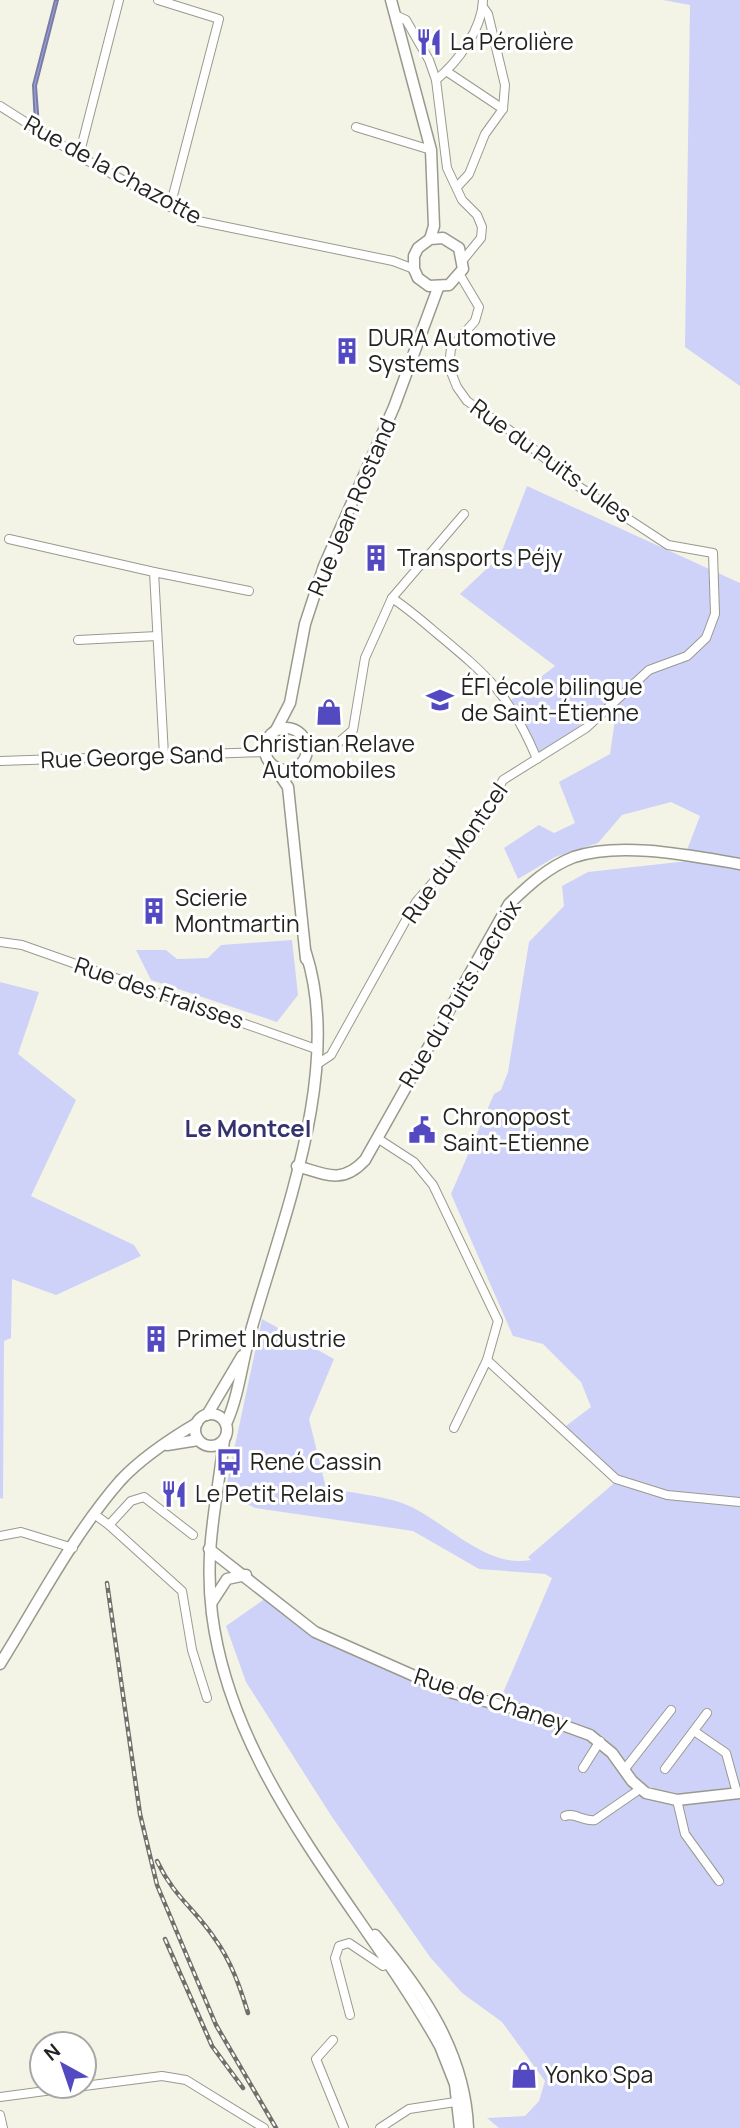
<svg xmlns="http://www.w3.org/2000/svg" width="740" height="2128" viewBox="0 0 740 2128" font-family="Manrope,sans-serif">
	<rect width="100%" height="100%" fill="#f3f4e6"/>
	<g fill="#cfd2f8">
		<polygon points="663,0 740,0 740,386 685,347 690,5"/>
		<polygon points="527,486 740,583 740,859 687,850 700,816 671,802 622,815 598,843 555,857 518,879 504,848 539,825 554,833 575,823 559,782 610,754 617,706 608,711 602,707 570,734 538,753 524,724 525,717 520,716 511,700 555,666 460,594 500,556"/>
		<path d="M688 861 740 868V2128H499L487 2118 525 2116 539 2101 545 2081 502 2022 462 1993 430 1957 332 1817 246 1682 226 1626 266 1598 307 1632 497 1707 552 1578 545 1574 479 1569 413 1531 255 1508 225 1492 262 1319 334 1359 309 1419 326 1488C351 1493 379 1495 402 1503 443 1518 484 1569 531 1560L528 1557 620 1478 566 1426 591 1407 581 1382 543 1344 513 1336 451 1194 494 1094 501 1090 508 1072 529 942 564 906 562 886 588 872Z"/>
		<polygon points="292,940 298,995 277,1022 151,980 136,950 166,950 177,959 208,958 221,945"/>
		<polygon points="0,982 39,992 18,1054 76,1100 31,1196 134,1245 141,1256 56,1295 12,1279 11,1338 4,1341 3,1499 0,1498"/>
	</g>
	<polygon fill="#9ea2dd" stroke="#797ca4" stroke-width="2" points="55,0 58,0 36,86 39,126 35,124 33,85"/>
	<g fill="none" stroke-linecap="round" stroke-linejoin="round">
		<defs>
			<g id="street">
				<polyline points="158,0 219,19 170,207"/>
				<polyline points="483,7 488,14 505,85 503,109"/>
				<polyline points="395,15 406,20 429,60 436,80 447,168 462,200 477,215 482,227 481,238 463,260"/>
				<polyline points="446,71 503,109 485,134 469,174 457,187"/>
				<path d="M436 80C458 62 482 29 483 0"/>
				<polyline points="0,106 79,156 198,221 393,261 414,269"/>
				<polyline points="356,127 431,150"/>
				<polyline points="79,156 119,0"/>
				<polyline points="9,539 154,572"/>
				<path d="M392 598C407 608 420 619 434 631 487 675 510 694 537 759"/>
				<polyline points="78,640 157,636"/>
				<polyline points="308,747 338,743 353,730 365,658 392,598 464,514"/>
				<polyline points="164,755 154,572 249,591"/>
				<polyline points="0,761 265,752"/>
				<polyline points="0,942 22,945 316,1049"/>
				<polyline points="316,1065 331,1055 416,902 474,835 503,780 586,728 649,670 687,656 706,638 715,614 713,553 668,545 578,486 518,436 467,401 457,387 449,367 451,348 475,321 479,307 460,275"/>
				<polyline points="377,1138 414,1162 433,1185 498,1321 487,1360 454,1428"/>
				<polyline points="487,1360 616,1479 667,1495 740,1502"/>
				<polyline points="94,1514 109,1525 131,1501 144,1497 193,1535"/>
				<polyline points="109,1525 182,1591 192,1650 207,1698"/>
				<polyline points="0,1536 21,1532 73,1548"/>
				<polyline points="694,1731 726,1753 737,1793"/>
				<polyline points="583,1768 600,1741"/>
				<polyline points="665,1769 707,1713"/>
				<polyline points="624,1770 671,1710"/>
				<polyline points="677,1800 685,1834 719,1881"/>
				<path d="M565 1816C575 1812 583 1822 595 1820L640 1789"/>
				<polyline points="350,2015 335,1958 339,1946 349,1943 383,1966 392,1963"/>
				<polyline points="333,2040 316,2059 344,2128"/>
				<polyline points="84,2086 162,2076 186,2080 264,2128"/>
				<polyline points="0,2097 83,2086"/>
				<polyline points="0,2115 3,2128"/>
				<polyline points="380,2128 409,2109 462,2101"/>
			</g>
			<g id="secondary">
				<polyline points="391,0 431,150 434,226 430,239 418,248 414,256 414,269 418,278 429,286 449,285 463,269 459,248 443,238 430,239"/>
				<circle cx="286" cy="749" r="21"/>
				<polyline points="276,730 290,703 305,624 324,566 394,407 438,288"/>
				<polyline points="275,768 288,787 306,959"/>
				<path d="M297 1166C325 1174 342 1185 365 1160L509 904C529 885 548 867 574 857 621 841 692 856 740 864"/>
				<circle cx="211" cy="1430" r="16"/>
				<polyline points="207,1415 242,1356"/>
				<path d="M226 1424C240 1393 242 1359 252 1327 284 1215 343 1068 306 953"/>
				<path d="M224 1440C217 1503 204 1549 212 1614 233 1780 362 1906 440 2046L455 2084 460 2128"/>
				<polyline points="167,1445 198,1440"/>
				<polyline points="209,1549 315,1632 453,1693 521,1710 590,1735 612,1753 632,1781 646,1793 677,1800 740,1793"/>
				<polyline points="212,1602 227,1579 246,1575"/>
				<path d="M0 1664C38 1603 73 1535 120 1481 141 1458 170 1439 197 1423"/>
				<path d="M375 1935C423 1991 465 2053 468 2128"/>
			</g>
		</defs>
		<use href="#street" stroke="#999a8d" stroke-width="10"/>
		<use href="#secondary" stroke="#999a8d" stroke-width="13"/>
		<use href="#street" stroke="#fff" stroke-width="8"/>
		<use href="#secondary" stroke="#fff" stroke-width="10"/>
		<defs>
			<g id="rail">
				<polyline points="107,1583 140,1814 157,1885 216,2025 276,2128"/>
				<path d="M157 1861C174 1897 195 1909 215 1939 231 1961 240 1987 248 2013"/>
				<polyline points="165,1939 212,2046 243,2088"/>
			</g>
		</defs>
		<use href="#rail" stroke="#707069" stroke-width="4.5"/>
		<use href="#rail" stroke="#fff" stroke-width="2" stroke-dasharray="5" stroke-linecap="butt"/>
	</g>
	<defs>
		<symbol id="restaurant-bare" viewBox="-9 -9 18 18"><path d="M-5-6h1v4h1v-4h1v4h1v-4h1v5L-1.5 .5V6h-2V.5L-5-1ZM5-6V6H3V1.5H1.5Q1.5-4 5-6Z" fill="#5349c0" stroke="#fff" stroke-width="2.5" paint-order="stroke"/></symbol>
		<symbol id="building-bare" viewBox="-9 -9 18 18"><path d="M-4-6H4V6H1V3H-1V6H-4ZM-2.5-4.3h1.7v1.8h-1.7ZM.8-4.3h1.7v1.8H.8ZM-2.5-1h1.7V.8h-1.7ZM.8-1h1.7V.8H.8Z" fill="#5349c0" stroke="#fff" stroke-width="2.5" paint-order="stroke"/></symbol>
		<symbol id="school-bare" viewBox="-9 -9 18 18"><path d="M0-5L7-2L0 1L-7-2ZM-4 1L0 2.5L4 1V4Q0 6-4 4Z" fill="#5349c0" stroke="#fff" stroke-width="2.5" paint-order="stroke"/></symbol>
		<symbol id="shop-bare" viewBox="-9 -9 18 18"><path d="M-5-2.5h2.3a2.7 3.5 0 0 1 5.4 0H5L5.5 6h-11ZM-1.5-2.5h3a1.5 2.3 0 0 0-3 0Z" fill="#5349c0" stroke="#fff" stroke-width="2.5" paint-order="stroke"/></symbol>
		<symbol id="civic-bare" viewBox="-9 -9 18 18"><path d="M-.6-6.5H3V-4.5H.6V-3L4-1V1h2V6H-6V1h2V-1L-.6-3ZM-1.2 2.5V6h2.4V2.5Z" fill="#5349c0" stroke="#fff" stroke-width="2.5" paint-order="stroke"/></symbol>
		<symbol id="bus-bare" viewBox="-9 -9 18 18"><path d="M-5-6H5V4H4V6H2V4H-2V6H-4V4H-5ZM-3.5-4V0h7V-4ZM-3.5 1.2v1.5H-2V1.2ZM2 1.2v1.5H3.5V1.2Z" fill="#5349c0" stroke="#fff" stroke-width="2.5" paint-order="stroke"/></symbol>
	</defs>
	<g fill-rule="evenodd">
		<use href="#restaurant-bare" x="410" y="23" width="38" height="38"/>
		<use href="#building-bare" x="328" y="332" width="38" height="38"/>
		<use href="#building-bare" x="357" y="539" width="38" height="38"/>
		<use href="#school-bare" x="421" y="681" width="38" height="38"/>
		<use href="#shop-bare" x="310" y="693" width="38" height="38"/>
		<use href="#building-bare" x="135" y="892" width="38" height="38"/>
		<use href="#civic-bare" x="403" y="1111" width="38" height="38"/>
		<use href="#building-bare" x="137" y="1320" width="38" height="38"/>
		<use href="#bus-bare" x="210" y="1443" width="38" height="38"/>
		<use href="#restaurant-bare" x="155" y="1475" width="38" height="38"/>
		<use href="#shop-bare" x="505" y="2056" width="38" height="38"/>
	</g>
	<g text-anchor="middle" stroke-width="6" stroke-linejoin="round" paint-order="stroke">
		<g font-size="23" fill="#23231f" stroke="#fff" text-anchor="start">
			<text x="450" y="50">La Pérolière</text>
			<text x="368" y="346">DURA Automotive<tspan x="368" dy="26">Systems</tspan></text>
			<text x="397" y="566">Transports Péjy</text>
			<text x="461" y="695">ÉFI école bilingue<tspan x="461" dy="26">de Saint-Étienne</tspan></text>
			<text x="329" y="752" text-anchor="middle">Christian Relave<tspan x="329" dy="26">Automobiles</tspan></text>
			<text x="175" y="906">Scierie<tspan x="175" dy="26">Montmartin</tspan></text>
			<text x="443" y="1125">Chronopost<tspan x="443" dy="26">Saint-Etienne</tspan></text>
			<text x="177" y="1347">Primet Industrie</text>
			<text x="250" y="1470">René Cassin</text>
			<text x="195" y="1502">Le Petit Relais</text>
			<text x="545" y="2083">Yonko Spa</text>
		</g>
		<g font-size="23" fill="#23231f" stroke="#fff">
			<text transform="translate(113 170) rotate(29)" y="8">Rue de la Chazotte</text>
			<text transform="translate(551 461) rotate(36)" y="8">Rue du Puits Jules</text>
			<text transform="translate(352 507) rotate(-67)" y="8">Rue Jean Rostand</text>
			<text transform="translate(132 757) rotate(-2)" y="8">Rue George Sand</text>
			<text transform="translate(455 853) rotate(-55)" y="8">Rue du Montcel</text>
			<text transform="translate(159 993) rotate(19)" y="8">Rue des Fraisses</text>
			<text transform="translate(460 994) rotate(-59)" y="8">Rue du Puits Lacroix</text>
			<text transform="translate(491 1700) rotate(18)" y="8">Rue de Chaney</text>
		</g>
		<g font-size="24" font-weight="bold" fill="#34336e" stroke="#fff">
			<text x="248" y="1137">Le Montcel</text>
		</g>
	</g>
	<g transform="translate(63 2065) rotate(320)"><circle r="33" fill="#ffffff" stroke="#a7a7a5" stroke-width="2"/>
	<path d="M0-5L12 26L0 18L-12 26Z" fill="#5349c0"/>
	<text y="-10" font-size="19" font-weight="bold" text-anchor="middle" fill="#23231f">N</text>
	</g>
</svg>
